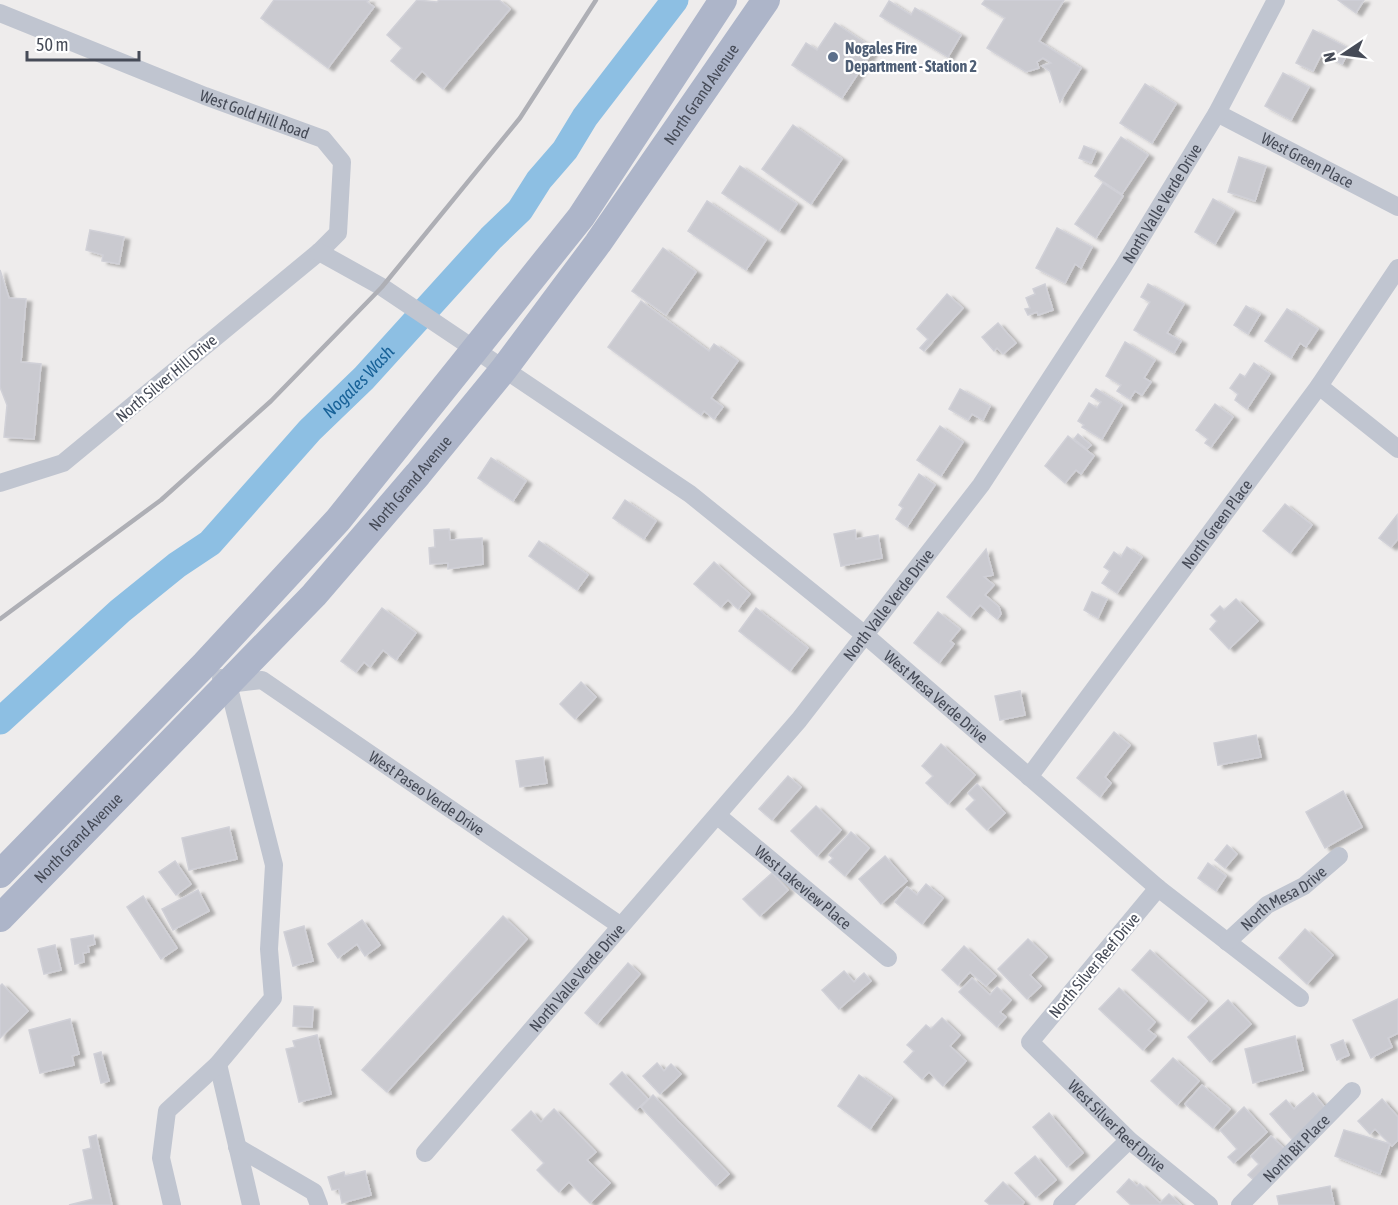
<svg xmlns="http://www.w3.org/2000/svg" width="1398" height="1205" viewBox="0 0 1398 1205" font-family="'Asap Condensed',sans-serif">
	<defs>
		<filter id="shadow"><feDropShadow dx="5.5" dy="3" stdDeviation="1.5" flood-color="#0004"/></filter>
	</defs>
	<rect width="100%" height="100%" fill="#eeecec"/>
	<g fill="none" stroke-linecap="round" stroke-linejoin="round">
		<path stroke="#8dbfe3" stroke-width="27" id="s1" d="M0 721 120 611 177 565 210 543 310 430 364 378 491 238 520 210 539 180 565 150 585 117 675 0"/>
	</g>
	<g fill="#cacad0" stroke="#d0d0d7" stroke-width="1.5" filter="url(#shadow)">
		<polygon points="274,0 369,0 367,2 374,7 328,68 261,18"/>
		<polygon points="417,0 437,2 439,0 499,0 510,9 443,89 422,71 414,80 391,61 402,48 387,35"/>
		<polygon points="985,0 1064,0 1039,41 1081,68 1060,102 1050,71 1042,66 1051,63 1043,58 1037,62 1039,68 1026,72 987,48 1005,18 982,4"/>
		<polygon points="1338,0 1364,0 1356,13"/>
		<polygon points="889,1 911,15 915,8 961,35 948,57 880,16"/>
		<polygon points="835,23 874,49 842,98 792,65 806,43 817,50"/>
		<polygon points="1313,30 1350,49 1342,64 1322,53 1313,71 1296,63"/>
		<polygon points="1283,73 1309,87 1291,120 1265,106"/>
		<polygon points="1145,84 1176,104 1152,143 1120,123"/>
		<polygon points="793,125 842,159 811,204 762,169"/>
		<polygon points="1121,137 1148,155 1122,194 1095,176"/>
		<polygon points="1084,146 1096,151 1091,163 1079,158"/>
		<polygon points="1239,157 1266,166 1255,201 1228,192"/>
		<polygon points="740,166 797,204 779,231 722,193"/>
		<polygon points="1103,183 1123,196 1096,238 1075,224"/>
		<polygon points="1213,199 1234,211 1215,244 1195,232"/>
		<polygon points="707,201 766,240 746,270 688,231"/>
		<polygon points="1057,228 1092,247 1081,268 1075,264 1065,283 1036,268"/>
		<polygon points="90,230 124,237 119,264 102,261 103,255 86,250"/>
		<polygon points="663,248 696,272 666,315 632,291"/>
		<polygon points="0,270 9,298 26,299 21,362 41,364 34,439 4,437 7,405 0,387"/>
		<polygon points="1045,284 1053,310 1038,315 1037,312 1028,315 1025,309 1030,308 1026,298 1035,294 1033,289"/>
		<polygon points="1148,284 1184,304 1167,333 1181,341 1174,353 1134,330 1150,302 1141,297"/>
		<polygon points="947,294 963,308 924,351 920,348 928,339 917,329"/>
		<polygon points="641,301 709,351 714,344 738,361 711,398 723,407 714,419 704,411 701,415 608,347"/>
		<polygon points="1246,306 1260,314 1248,334 1234,325"/>
		<polygon points="1287,309 1318,329 1306,347 1300,343 1291,358 1265,341"/>
		<polygon points="998,323 1016,343 1003,354 997,348 994,351 982,337"/>
		<polygon points="1125,342 1155,360 1144,378 1151,382 1142,395 1135,391 1130,399 1117,391 1121,385 1106,376"/>
		<polygon points="1254,363 1270,374 1247,409 1235,400 1238,394 1230,388 1240,374 1245,377"/>
		<polygon points="960,389 990,406 983,420 972,414 968,420 949,409"/>
		<polygon points="1096,389 1122,405 1102,439 1082,427 1084,425 1078,421 1089,403 1097,408 1101,402 1091,396"/>
		<polygon points="1215,404 1233,417 1211,447 1205,443 1208,439 1196,430"/>
		<polygon points="940,426 963,442 941,476 917,460"/>
		<polygon points="1078,434 1091,445 1087,449 1074,439"/>
		<polygon points="1068,436 1094,456 1081,474 1076,470 1065,483 1045,466"/>
		<polygon points="491,458 526,481 513,501 478,478"/>
		<polygon points="919,474 935,485 907,527 896,519 903,508 899,505"/>
		<polygon points="625,500 656,521 644,539 613,518"/>
		<polygon points="1285,504 1312,525 1290,553 1263,531"/>
		<polygon points="1397,515 1398,539 1391,547 1379,538"/>
		<polygon points="449,529 450,540 482,538 483,564 448,569 448,563 430,564 429,548 435,547 434,530"/>
		<polygon points="855,530 856,539 878,535 882,558 841,566 834,534"/>
		<polygon points="539,541 588,575 577,590 529,556"/>
		<polygon points="1127,547 1142,557 1117,593 1102,583 1110,571 1104,567 1114,552 1121,557"/>
		<polygon points="986,549 993,575 984,577 994,585 985,595 999,607 1001,614 997,619 980,605 970,617 947,597"/>
		<polygon points="714,562 750,594 738,609 728,600 721,607 694,584"/>
		<polygon points="1092,592 1107,599 1098,618 1084,610"/>
		<polygon points="1236,599 1258,621 1229,649 1210,629 1217,621 1211,615 1220,606 1224,610"/>
		<polygon points="382,608 416,633 396,660 383,650 370,667 364,662 356,672 341,661"/>
		<polygon points="756,608 808,648 790,671 739,631"/>
		<polygon points="938,612 960,629 950,641 954,644 939,663 914,643"/>
		<polygon points="581,682 596,697 575,719 560,704"/>
		<polygon points="1020,691 1025,715 1000,720 995,696"/>
		<polygon points="1114,732 1130,745 1105,777 1111,783 1100,797 1077,778"/>
		<polygon points="1256,735 1261,757 1218,765 1214,743"/>
		<polygon points="941,744 975,775 948,804 926,783 933,776 922,766"/>
		<polygon points="543,757 547,783 520,787 516,761"/>
		<polygon points="788,776 801,787 772,820 759,809"/>
		<polygon points="977,784 1005,813 987,830 966,809 975,800 968,793"/>
		<polygon points="1343,791 1362,827 1325,848 1306,812"/>
		<polygon points="816,806 841,830 817,856 791,831"/>
		<polygon points="229,827 237,859 189,870 182,838"/>
		<polygon points="851,832 869,848 845,876 829,862 833,858 829,855"/>
		<polygon points="1227,845 1237,854 1225,868 1215,860"/>
		<polygon points="885,856 907,881 881,904 859,879"/>
		<polygon points="175,861 191,884 176,895 159,872"/>
		<polygon points="1208,863 1226,876 1216,891 1198,878"/>
		<polygon points="772,873 788,890 760,916 743,899"/>
		<polygon points="926,884 943,898 922,924 895,902 907,887 917,895"/>
		<polygon points="198,890 209,911 173,930 162,909"/>
		<polygon points="143,896 177,948 161,959 127,907"/>
		<polygon points="503,916 527,939 387,1092 362,1070"/>
		<polygon points="362,920 380,945 365,956 357,944 338,958 328,944"/>
		<polygon points="304,926 313,961 293,966 284,932"/>
		<polygon points="1305,929 1333,955 1307,984 1279,958"/>
		<polygon points="93,935 95,944 88,946 89,952 83,953 84,962 75,964 71,939"/>
		<polygon points="1028,939 1047,957 1030,975 1041,986 1027,999 998,969"/>
		<polygon points="55,945 61,970 44,974 38,949"/>
		<polygon points="964,946 996,976 986,986 970,972 958,985 942,970"/>
		<polygon points="1150,950 1207,1001 1189,1021 1132,970"/>
		<polygon points="628,963 640,974 597,1024 585,1013"/>
		<polygon points="844,971 854,982 864,973 871,981 839,1009 822,990"/>
		<polygon points="972,978 990,995 997,987 1011,1000 1000,1012 1006,1017 997,1027 959,992"/>
		<polygon points="2,984 28,1011 0,1038 0,986"/>
		<polygon points="1119,988 1155,1022 1148,1030 1156,1036 1143,1050 1099,1009"/>
		<polygon points="1398,999 1398,1033 1388,1038 1392,1047 1371,1058 1353,1020"/>
		<polygon points="1228,1000 1251,1024 1210,1062 1188,1037"/>
		<polygon points="294,1006 313,1007 312,1027 293,1026"/>
		<polygon points="942,1018 960,1035 950,1046 966,1061 943,1086 929,1072 922,1079 904,1062 914,1051 907,1045 926,1025 931,1029"/>
		<polygon points="70,1019 79,1054 72,1056 74,1065 40,1073 29,1030"/>
		<polygon points="317,1035 331,1094 299,1102 286,1049 295,1047 293,1041"/>
		<polygon points="1295,1036 1303,1070 1253,1083 1245,1049"/>
		<polygon points="1343,1040 1349,1055 1337,1060 1331,1045"/>
		<polygon points="101,1052 109,1081 101,1083 94,1054"/>
		<polygon points="1173,1058 1199,1081 1177,1105 1151,1081"/>
		<polygon points="657,1063 664,1071 671,1064 681,1074 660,1094 643,1076"/>
		<polygon points="622,1072 648,1099 636,1110 610,1084"/>
		<polygon points="859,1075 892,1098 870,1129 838,1106"/>
		<polygon points="1202,1085 1230,1109 1213,1128 1185,1104"/>
		<polygon points="1313,1093 1328,1111 1296,1144 1270,1114 1286,1100 1294,1109"/>
		<polygon points="653,1095 729,1174 716,1186 641,1107"/>
		<polygon points="1382,1099 1398,1117 1398,1140 1392,1146 1375,1129 1370,1134 1358,1121"/>
		<polygon points="1244,1107 1267,1132 1234,1163 1228,1157 1237,1149 1220,1130"/>
		<polygon points="554,1109 596,1152 587,1160 610,1183 590,1203 569,1182 559,1192 537,1170 544,1163 512,1130 531,1111 541,1122"/>
		<polygon points="1049,1113 1083,1153 1067,1167 1033,1127"/>
		<polygon points="1344,1130 1390,1144 1380,1174 1335,1156"/>
		<polygon points="96,1135 112,1205 69,1205 93,1199 83,1150 91,1148 89,1137"/>
		<polygon points="1271,1136 1287,1151 1256,1182 1248,1175 1259,1164 1251,1156"/>
		<polygon points="1035,1156 1056,1180 1036,1197 1015,1173"/>
		<polygon points="365,1171 371,1195 342,1203 339,1189 332,1190 328,1177 344,1172 345,1176"/>
		<polygon points="1129,1179 1137,1186 1140,1184 1160,1203 1169,1194 1181,1205 1131,1205 1117,1192"/>
		<polygon points="1003,1182 1024,1202 1022,1205 990,1205 985,1201"/>
		<polygon points="1330,1186 1334,1205 1279,1205 1277,1196"/>
	</g>
	<g fill="none" stroke-linecap="round" stroke-linejoin="round">
		<g stroke="#c0c5d0" stroke-width="18">
			<path id="s2" d="M0 13 205 96 323 139 342 162 338 233 319 252 63 463 0 483"/>
			<path id="s3" d="M1217 113 1398 207"/>
			<path id="s4" d="M319 252 382 287 690 494 865 635 1158 888 1300 998"/>
			<polyline points="1319,386 1398,449"/>
			<path id="s5" d="M228 684 262 680 621 926"/>
			<path id="s6" d="M1029 777 1319 386 1398 268"/>
			<path id="s7" d="M718 816 888 958"/>
			<path id="s8" d="M1158 888 1030 1042 1129 1140 1209 1205"/>
			<path id="s9" d="M1227 942 1267 905 1304 886 1339 856"/>
			<polyline points="218,1064 251,1205"/>
			<polyline points="237,1147 314,1192 319,1205"/>
			<path id="s10" d="M425 1153 799 720 981 485 1123 267 1217 113 1276 0"/>
			<polyline points="172,1205 161,1158 167,1111 218,1064 273,998 269,949 274,865 228,684 221,678"/>
			<polyline points="1062,1205 1129,1140"/>
			<path id="s11" d="M1240 1205 1352 1091"/>
		</g>
		<g stroke="#adb5c9" stroke-width="28">
			<polyline points="0,874 205,664 338,520 581,217 723,0"/>
			<path id="s12" d="M0 918 314 595 418 474 504 369 598 243 766 0"/>
		</g>
		<polyline stroke="#aeafb5" stroke-width="4.5" points="0,619 161,500 271,401 382,287 520,118 596,0"/>
	</g>
	<circle fill="#5c6f8a" stroke="#fff" stroke-width="2" cx="833" cy="57" r="6"/>
	<g text-anchor="middle" stroke-width="4.5" stroke-linejoin="round" paint-order="stroke">
		<g font-size="16" font-weight="bold" fill="#4e5e75" stroke="#fff" text-anchor="start">
			<text x="845" y="54">Nogales Fire<tspan x="845" dy="18">Department - Station 2</tspan></text>
		</g>
		<g font-size="16" fill="#464b57" stroke="#fff">
			<text dy="6" stroke="none"><textPath href="#s12" startOffset="1084">North Grand Avenue</textPath></text>
			<text dy="6" stroke="none"><textPath href="#s2" startOffset="274">West Gold Hill Road</textPath></text>
			<text dy="6" stroke="none"><textPath href="#s3" startOffset="102">West Green Place</textPath></text>
			<text dy="6" stroke="none"><textPath href="#s10" startOffset="1204">North Valle Verde Drive</textPath></text>
			<text transform="translate(166 378) rotate(-40)" y="6">North Silver Hill Drive</text>
			<text dy="6" stroke="none"><textPath href="#s12" startOffset="598">North Grand Avenue</textPath></text>
			<text dy="6" stroke="none"><textPath href="#s6" startOffset="315">North Green Place</textPath></text>
			<text dy="6" stroke="none"><textPath href="#s10" startOffset="718">North Valle Verde Drive</textPath></text>
			<text dy="6" stroke="none"><textPath href="#s4" startOffset="762">West Mesa Verde Drive</textPath></text>
			<text dy="6" stroke="none"><textPath href="#s5" startOffset="234">West Paseo Verde Drive</textPath></text>
			<text dy="6" stroke="none"><textPath href="#s12" startOffset="112">North Grand Avenue</textPath></text>
			<text dy="6" stroke="none"><textPath href="#s7" startOffset="111">West Lakeview Place</textPath></text>
			<text dy="6" stroke="none"><textPath href="#s9" startOffset="72">North Mesa Drive</textPath></text>
			<text transform="translate(1094 965) rotate(-50)" y="6">North Silver Reef Drive</text>
			<text dy="6" stroke="none"><textPath href="#s10" startOffset="232">North Valle Verde Drive</textPath></text>
			<text dy="6" stroke="none"><textPath href="#s8" startOffset="321">West Silver Reef Drive</textPath></text>
			<text dy="6" stroke="none"><textPath href="#s11" startOffset="80">North Bit Place</textPath></text>
		</g>
		<g font-size="18" font-style="italic" fill="#186298" stroke="#fff">
			<text dy="6" stroke="none"><textPath href="#s1" startOffset="495">Nogales Wash</textPath></text>
		</g>
	</g>
	<g transform="translate(1344 54) rotate(257)" stroke="#ffffff" stroke-width="4.5" paint-order="stroke">
	<path d="M0-4.5L10 22L0 15L-10 22Z" fill="#464b57"/>
	<text y="-9" font-size="16" font-weight="bold" text-anchor="middle" fill="#464b57">N</text>
	</g>
	<path d="M27 51v9h112v-9" fill="none" stroke="#464b57" stroke-width="3"/>
	<text x="36" y="51" font-size="18" fill="#464b57" stroke="#ffffff" stroke-width="4.5" paint-order="stroke">50 m</text>
</svg>
